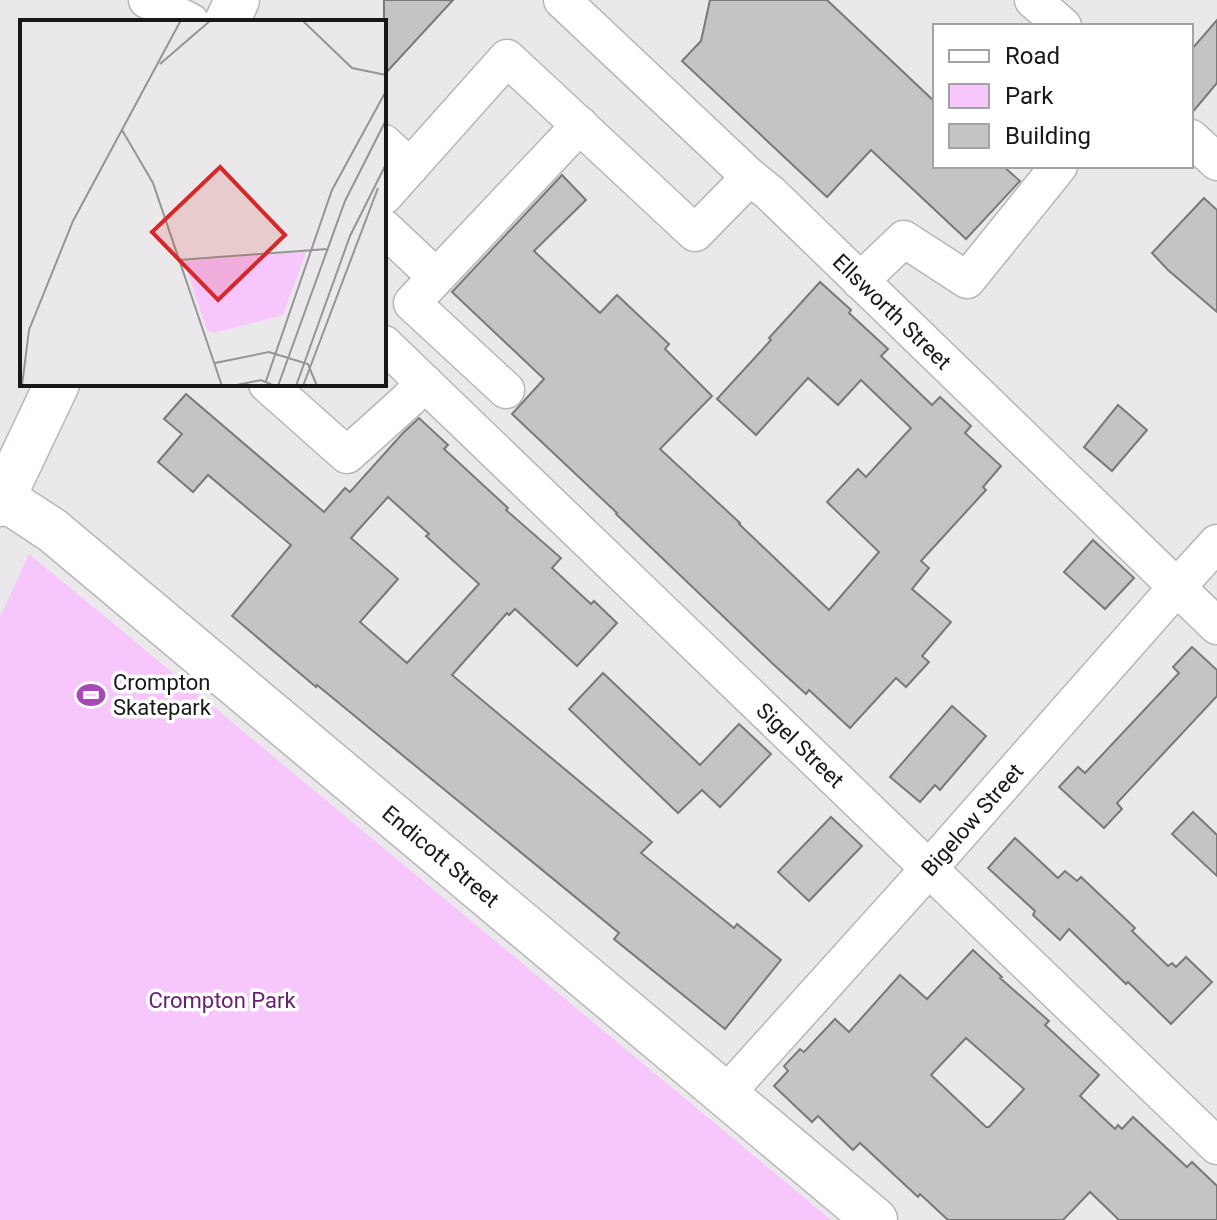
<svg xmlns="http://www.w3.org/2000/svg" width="1217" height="1220" viewBox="0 0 1217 1220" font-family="Roboto,sans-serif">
	<rect width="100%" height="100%" fill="#eae8ea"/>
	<polygon fill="#f6c6fd" points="29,554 109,620 831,1220 0,1220 0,617"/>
	<g fill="#c5c3c5" stroke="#7a787a" stroke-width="2" fill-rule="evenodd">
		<polygon points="384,0 453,0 384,75"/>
		<polygon points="710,0 827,0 935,102 935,166 1003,166 1020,181 966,239 871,150 827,197 682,61 701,41"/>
		<polygon points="1217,20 1217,83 1191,114 1191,50"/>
		<polygon points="562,175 586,200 534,251 600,313 617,295 669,344 665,349 712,396 660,449 740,523 739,524 829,610 879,552 827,502 858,469 866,477 911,428 861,380 838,405 808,378 756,435 717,399 771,340 769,338 820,282 851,310 849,313 888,349 881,356 932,405 940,397 971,426 965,433 1001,466 983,487 986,490 921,561 929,568 912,589 951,622 922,656 929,662 906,687 896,678 850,728 809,690 806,694 773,664 616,514 617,513 512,414 544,379 452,292"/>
		<polygon points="1204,198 1217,210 1217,312 1168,270 1152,253"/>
		<path d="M186 394 324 512 345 488 350 492 403 433 419 418 448 445 444 449 508 508 506 510 561 558 552 568 591 604 594 601 617 623 577 666 515 609 509 615 507 613 452 675 652 842 641 853 734 928 737 924 781 960 725 1029 614 939 619 933 317 685 316 687 232 616 291 545 208 475 193 492 158 462 182 434 164 419ZM388 497 429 534 426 536 479 584 407 663 360 622 398 579 351 538Z"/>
		<polygon points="1118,405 1147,430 1112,471 1084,447"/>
		<polygon points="1093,540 1134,578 1105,609 1064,572"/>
		<polygon points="1192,647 1217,670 1217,696 1117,803 1122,809 1104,828 1059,787 1078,767 1085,773 1179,673 1173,667"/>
		<polygon points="603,673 700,765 739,724 771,754 720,807 702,790 678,813 569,709"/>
		<polygon points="952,706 986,736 940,790 935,785 920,802 890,777"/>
		<polygon points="1193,812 1217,835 1217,876 1172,834"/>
		<polygon points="831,817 862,846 809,901 778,872"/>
		<polygon points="1015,838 1058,878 1065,871 1077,881 1081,877 1135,928 1132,931 1168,966 1172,963 1176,967 1186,957 1212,982 1171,1024 1128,982 1126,984 1069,929 1060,940 1033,915 1035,911 988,868"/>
		<path d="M973 950 1002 977 1000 978 1049 1021 1045 1025 1099 1075 1080 1096 1115 1129 1118 1125 1122 1129 1133 1117 1187 1167 1192 1162 1217 1186V1220H1119L1090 1192 1063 1220H948L920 1194 918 1197 860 1143 853 1150 818 1116 812 1122 774 1086 788 1071 784 1066 800 1049 804 1052 835 1019 849 1032 900 975 927 999ZM966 1038 1024 1089 989 1127H986L931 1075Z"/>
	</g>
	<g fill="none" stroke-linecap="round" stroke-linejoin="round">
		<defs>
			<g id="minor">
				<polyline points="147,0 191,22"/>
				<path id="s1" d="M562 0 750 177 770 193 1217 626"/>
				<polyline points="1033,0 1063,26"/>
				<polyline points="1191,138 1217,162"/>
				<polyline points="384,143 410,167"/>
				<polyline points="384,196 507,58 695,233 750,177"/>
				<polyline points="384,228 436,277"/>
				<polyline points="860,281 904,239 967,280 1059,166"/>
				<path id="s2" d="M384 344 1217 1146"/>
				<polyline points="267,384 347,455 409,399 424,382"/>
				<polyline points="506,390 412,303 580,125"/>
				<path id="s3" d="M725 1095 916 883 1176 588 1217 543"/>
			</g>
			<g id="major">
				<polyline points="227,22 237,0"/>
				<path id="s4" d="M3 498 52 530 875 1220"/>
				<polyline points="0,504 57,384"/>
			</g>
		</defs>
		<use href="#minor" stroke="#b8b6b8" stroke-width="39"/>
		<use href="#major" stroke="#b8b6b8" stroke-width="47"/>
		<use href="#minor" stroke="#fff" stroke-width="36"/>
		<use href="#major" stroke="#fff" stroke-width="44"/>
	</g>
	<defs>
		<symbol id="stadium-bare" viewBox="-9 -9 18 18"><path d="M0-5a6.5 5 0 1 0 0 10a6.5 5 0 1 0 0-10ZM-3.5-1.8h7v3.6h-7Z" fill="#a549b4" stroke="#fff" stroke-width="2.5" paint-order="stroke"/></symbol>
	</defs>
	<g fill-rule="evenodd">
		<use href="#stadium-bare" x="71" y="675" width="40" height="40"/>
	</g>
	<g text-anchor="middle" stroke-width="7" stroke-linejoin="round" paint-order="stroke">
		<g font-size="22" fill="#191819" stroke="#fff">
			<text dy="8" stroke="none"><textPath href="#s1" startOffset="454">Ellsworth Street</textPath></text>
			<text dy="8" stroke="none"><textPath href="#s2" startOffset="578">Sigel Street</textPath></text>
			<text dy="8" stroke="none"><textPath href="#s3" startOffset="370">Bigelow Street</textPath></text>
			<text dy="8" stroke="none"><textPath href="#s4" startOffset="566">Endicott Street</textPath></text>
		</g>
		<g font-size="22" fill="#191819" stroke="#fff" text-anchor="start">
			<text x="113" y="690">Crompton<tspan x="113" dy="25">Skatepark</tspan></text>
		</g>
		<g font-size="22" fill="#672073" stroke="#fff">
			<text x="222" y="1008">Crompton Park</text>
		</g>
	</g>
	<g transform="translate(20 20)">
		<rect width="366" height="366" fill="#eae8ea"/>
		<path d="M286 232 263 295 193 313 187 310 164 241Z" fill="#f6c6fd"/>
		<path fill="none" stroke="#969596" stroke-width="2" d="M282 0 332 48 366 55M140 44 191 0M102 110 133 163 202 366M159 240 307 229M195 343 249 332 288 344 297 366M246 361 312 170 366 71M2 366 9 310 53 201 161 0M212 366 241 360 255 366M258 366 325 181 366 100M276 366 330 216 366 144M283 366 358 168"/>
		<path fill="#d62828" fill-opacity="0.15" stroke="#d62828" stroke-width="4" d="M200 147 265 215 198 280 132 212Z"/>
		<rect width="366" height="366" fill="none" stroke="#191819" stroke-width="4"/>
	</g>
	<rect x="933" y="24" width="260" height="144" fill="#ffffff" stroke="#a3a3a3" stroke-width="2"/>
	<rect x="949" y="50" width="40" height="12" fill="#ffffff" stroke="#a3a3a3" stroke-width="2"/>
	<text x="1005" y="64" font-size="24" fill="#191819">Road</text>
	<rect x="949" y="84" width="40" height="24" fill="#f6c6fd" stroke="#a3a3a3" stroke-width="2"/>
	<text x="1005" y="104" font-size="24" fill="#191819">Park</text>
	<rect x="949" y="124" width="40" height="24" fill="#c5c3c5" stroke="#a3a3a3" stroke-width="2"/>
	<text x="1005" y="144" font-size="24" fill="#191819">Building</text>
</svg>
